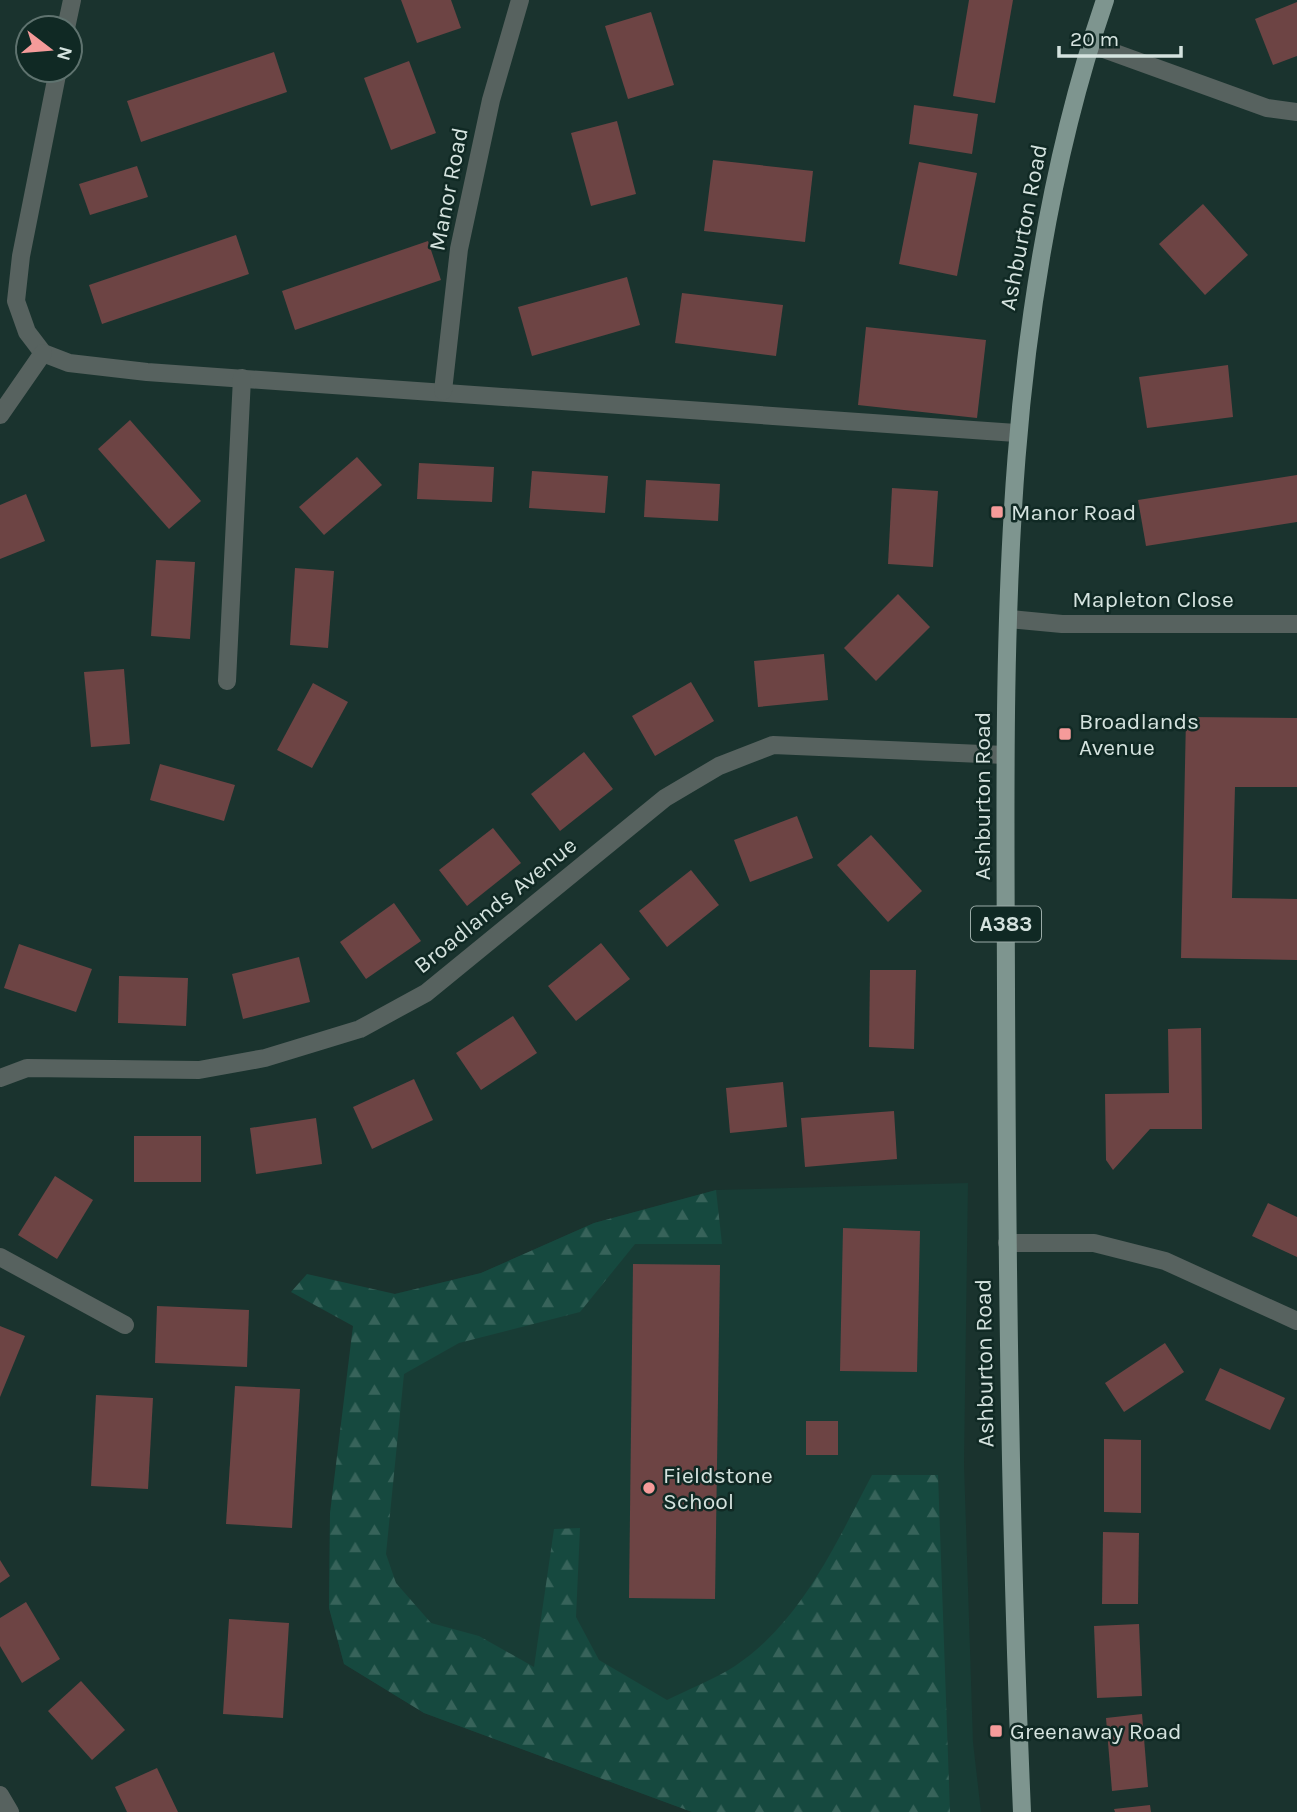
<svg xmlns="http://www.w3.org/2000/svg" width="1297" height="1812" viewBox="0 0 1297 1812" font-family="Karla,sans-serif">
	<defs>
		<pattern id="forest-firs" width="22" height="20" patternUnits="userSpaceOnUse" patternTransform="scale(1.75)"><rect width="22" height="20" fill="#16493f"/><path d="M5 1l3.5 6h-7zM16 11l3.5 6h-7z" fill="#37635a"/></pattern>
	</defs>
	<rect width="100%" height="100%" fill="#1a332e"/>
	<polygon fill="#183c35" points="968,1183 964,1464 973,1742 981,1812 692,1812 424,1713 344,1664 329,1608 330,1513 394,1294 481,1273 594,1223 716,1190"/>
	<path fill="url(#forest-firs)" d="M716 1190 722 1244H635L580 1312 459 1343 404 1374 386 1554 396 1583 431 1623 479 1636 534 1667 554 1529 580 1528 576 1617 599 1660 667 1700C689 1689 715 1679 735 1666 802 1621 836 1543 872 1475H938L950 1812H692L424 1713 344 1664 329 1608 330 1513 353 1326 291 1292 307 1274 395 1294 481 1273 594 1223Z"/>
	<g fill="#6d4444">
		<polygon points="401,0 451,0 461,28 417,43"/>
		<polygon points="969,0 1013,0 995,103 953,96"/>
		<polygon points="1297,2 1297,56 1273,65 1255,19"/>
		<polygon points="651,12 674,85 628,99 605,26"/>
		<polygon points="274,52 287,92 141,142 127,101"/>
		<polygon points="409,61 436,133 391,150 364,78"/>
		<polygon points="914,105 978,114 972,154 909,144"/>
		<polygon points="617,121 636,194 591,206 571,133"/>
		<polygon points="713,160 813,171 805,242 704,231"/>
		<polygon points="919,162 977,173 957,276 899,264"/>
		<polygon points="137,166 148,197 90,215 79,184"/>
		<polygon points="1203,204 1248,255 1205,295 1159,244"/>
		<polygon points="236,235 249,274 102,324 89,285"/>
		<polygon points="428,241 441,280 295,330 282,291"/>
		<polygon points="627,277 640,325 532,356 518,307"/>
		<polygon points="682,293 783,305 776,356 675,343"/>
		<polygon points="866,327 986,340 977,418 858,405"/>
		<polygon points="1228,365 1233,417 1147,428 1139,377"/>
		<polygon points="130,420 201,501 169,529 98,449"/>
		<polygon points="357,457 382,485 324,535 299,507"/>
		<polygon points="419,463 494,467 492,502 417,499"/>
		<polygon points="532,471 608,476 605,513 529,508"/>
		<polygon points="1297,475 1297,522 1146,546 1138,500"/>
		<polygon points="646,480 720,484 718,521 644,517"/>
		<polygon points="892,488 938,491 933,567 888,564"/>
		<polygon points="26,494 45,541 0,559 0,505"/>
		<polygon points="156,560 195,562 190,639 151,636"/>
		<polygon points="295,568 334,571 328,648 290,645"/>
		<polygon points="898,594 930,627 876,681 844,648"/>
		<polygon points="824,654 828,700 758,707 754,661"/>
		<polygon points="124,669 130,744 91,747 84,672"/>
		<polygon points="691,682 714,721 655,756 632,716"/>
		<polygon points="313,683 348,702 312,768 277,750"/>
		<polygon points="1186,717 1297,718 1297,787 1235,787 1232,898 1297,899 1297,960 1181,958"/>
		<polygon points="584,752 613,789 560,831 531,794"/>
		<polygon points="160,764 235,785 224,821 150,800"/>
		<polygon points="797,816 813,858 750,882 734,840"/>
		<polygon points="493,828 521,863 467,906 439,870"/>
		<polygon points="871,835 922,891 888,922 837,865"/>
		<polygon points="691,870 719,905 667,947 639,911"/>
		<polygon points="394,903 421,941 366,979 340,942"/>
		<polygon points="601,943 630,979 576,1021 548,986"/>
		<polygon points="19,944 92,969 76,1012 4,988"/>
		<polygon points="299,957 310,1002 243,1019 232,974"/>
		<polygon points="870,970 916,970 914,1049 869,1047"/>
		<polygon points="119,976 188,978 186,1026 118,1023"/>
		<polygon points="513,1016 537,1053 481,1090 456,1053"/>
		<polygon points="1201,1028 1202,1129 1150,1129 1113,1170 1106,1160 1105,1094 1169,1093 1168,1029"/>
		<polygon points="414,1079 433,1120 372,1149 353,1107"/>
		<polygon points="783,1082 787,1127 730,1133 726,1088"/>
		<polygon points="894,1111 897,1159 805,1167 801,1118"/>
		<polygon points="316,1118 322,1164 256,1174 250,1128"/>
		<rect x="134" y="1136" width="67" height="46"/>
		<polygon points="55,1176 93,1200 57,1259 18,1235"/>
		<polygon points="1268,1203 1297,1217 1297,1257 1252,1236"/>
		<polygon points="843,1228 920,1231 917,1372 840,1371"/>
		<polygon points="633,1264 720,1265 715,1599 629,1598"/>
		<polygon points="157,1306 249,1310 247,1367 155,1363"/>
		<polygon points="0,1326 25,1336 0,1397"/>
		<polygon points="1165,1343 1184,1372 1124,1412 1105,1383"/>
		<polygon points="1220,1368 1285,1398 1270,1430 1205,1400"/>
		<polygon points="235,1386 300,1389 292,1528 226,1524"/>
		<polygon points="96,1395 153,1398 148,1489 91,1486"/>
		<rect x="806" y="1421" width="32" height="34"/>
		<polygon points="1104,1439 1141,1440 1141,1513 1104,1512"/>
		<polygon points="1103,1532 1139,1533 1138,1604 1102,1604"/>
		<polygon points="0,1560 10,1576 0,1583"/>
		<polygon points="26,1602 60,1659 22,1683 0,1646 0,1618"/>
		<polygon points="229,1619 289,1623 283,1718 223,1714"/>
		<polygon points="1139,1624 1142,1696 1097,1698 1094,1626"/>
		<polygon points="81,1681 125,1730 92,1760 48,1711"/>
		<polygon points="1142,1714 1148,1787 1112,1791 1106,1718"/>
		<polygon points="157,1768 178,1812 127,1812 115,1787"/>
		<polygon points="1150,1805 1151,1812 1115,1812 1114,1809"/>
	</g>
	<g fill="none" stroke-linecap="round" stroke-linejoin="round">
		<g stroke="#57625f" stroke-width="18">
			<polyline points="66,28 72,0"/>
			<polyline points="1090,44 1267,108 1297,112"/>
			<polyline points="58,70 21,256 16,301 27,332 43,353 69,363 147,372 1016,433"/>
			<polyline points="443,391 459,249 491,100 520,0"/>
			<polyline points="0,415 43,353"/>
			<polyline points="1009,619 1062,624 1297,624"/>
			<polyline points="227,681 242,378"/>
			<polyline points="0,1078 27,1068 199,1070 265,1058 360,1029 426,993 665,798 719,766 773,745 1005,755"/>
			<polyline points="1007,1243 1094,1243 1165,1261 1297,1321"/>
			<polyline points="0,1257 125,1325"/>
			<polyline points="0,1795 10,1812"/>
		</g>
		<path stroke="#7e958f" stroke-width="18" d="M1022 1812C1010 1537 1007 1263 1006 988 1005 656 996 318 1105 0"/>
	</g>
	<g fill="#f59b9a" stroke="#102924" stroke-width="2.5">
		<rect x="990" y="505" width="14" height="14" rx="3.5"/>
		<rect x="1058" y="727" width="14" height="14" rx="3.5"/>
		<circle cx="649" cy="1488" r="7"/>
		<rect x="989" y="1724" width="14" height="14" rx="3.5"/>
	</g>
	<g text-anchor="middle" stroke-width="5" stroke-linejoin="round" paint-order="stroke">
		<rect fill="#102924" stroke="#9aaba7" stroke-width="2" x="971" y="906.5" width="70" height="35" rx="5"/>
		<g font-size="21" font-weight="bold" fill="#d5e3df">
			<text x="1006" y="931">A383</text>
		</g>
		<g font-size="23" fill="#d5e3df" stroke="#102924">
			<text transform="translate(448 189) rotate(-79)" y="8">Manor Road</text>
			<text transform="translate(1023 227) rotate(-79)" y="8">Ashburton Road</text>
			<text x="1153" y="607">Mapleton Close</text>
			<text transform="translate(982 796) rotate(-90)" y="8">Ashburton Road</text>
			<text transform="translate(495 905) rotate(-39)" y="8">Broadlands Avenue</text>
			<text transform="translate(984 1363) rotate(-91)" y="8">Ashburton Road</text>
		</g>
		<g font-size="23" fill="#d5e3df" stroke="#102924" text-anchor="start">
			<text x="1011" y="520">Manor Road</text>
			<text x="1079" y="729">Broadlands<tspan x="1079" dy="26">Avenue</tspan></text>
			<text x="663" y="1483">Fieldstone<tspan x="663" dy="26">School</tspan></text>
			<text x="1010" y="1739">Greenaway Road</text>
		</g>
	</g>
	<g transform="translate(49 49) rotate(106)"><circle r="33" fill="#102924" stroke="#5f736f" stroke-width="2"/>
	<path d="M0-5L12 26L0 18L-12 26Z" fill="#f59b9a"/>
	<text y="-10" font-size="19" font-weight="bold" text-anchor="middle" fill="#d5e3df">N</text>
	</g>
	<path d="M1059 46v10h122v-10" fill="none" stroke="#d5e3df" stroke-width="3.5"/>
	<text x="1070" y="46" font-size="21" fill="#d5e3df" stroke="#102924" stroke-width="5" paint-order="stroke">20 m</text>
</svg>
